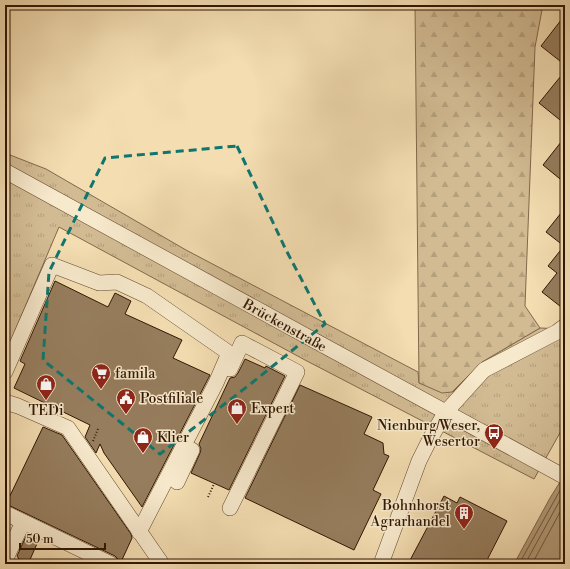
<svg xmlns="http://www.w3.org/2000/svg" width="570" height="569" viewBox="0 0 570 569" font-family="'Libre Bodoni',serif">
	<defs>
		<pattern id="grass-tufts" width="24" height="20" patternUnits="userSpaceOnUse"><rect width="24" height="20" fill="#d2bb93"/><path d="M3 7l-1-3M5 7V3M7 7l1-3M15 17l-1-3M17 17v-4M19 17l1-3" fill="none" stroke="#b5a07d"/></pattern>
		<pattern id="forest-firs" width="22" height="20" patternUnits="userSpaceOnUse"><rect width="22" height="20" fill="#d2bb93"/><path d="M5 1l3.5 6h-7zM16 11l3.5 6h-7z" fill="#b5a07d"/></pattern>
	</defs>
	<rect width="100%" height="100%" fill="#f3ddb1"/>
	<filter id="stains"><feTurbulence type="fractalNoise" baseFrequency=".005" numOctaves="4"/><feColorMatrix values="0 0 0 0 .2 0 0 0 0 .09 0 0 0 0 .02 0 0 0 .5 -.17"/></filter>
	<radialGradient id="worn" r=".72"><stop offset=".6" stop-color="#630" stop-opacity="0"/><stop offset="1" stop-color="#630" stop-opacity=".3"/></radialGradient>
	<polygon fill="url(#grass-tufts)" stroke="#82684b" points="5,153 46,169 186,250 418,372 419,383 453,392 482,362 540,328 565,329 565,424 534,479 305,360 59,227 5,354"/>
	<polygon fill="url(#forest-firs)" stroke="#82684b" points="415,5 546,5 542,10 535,47 525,306 540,328 482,362 452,392 442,393 419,383"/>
	<polygon fill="#b19976" stroke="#7e6548" points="565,474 565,564 514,564 550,498"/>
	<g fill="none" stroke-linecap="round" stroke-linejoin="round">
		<g stroke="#71583c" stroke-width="1">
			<polyline points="519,564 563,485"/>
			<polyline points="525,564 565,491"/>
			<polyline points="532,564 565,503"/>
		</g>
	</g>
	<g fill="#967d5d" stroke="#311603">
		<polygon points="565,15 565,65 541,46"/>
		<polygon points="565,71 565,124 539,103"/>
		<polygon points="565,137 565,183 543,165"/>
		<polygon points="565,208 565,310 542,292 557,273 548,266 564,246 546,232"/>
		<polygon points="55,281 108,307 115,293 131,301 125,314 182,340 173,358 210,375 142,507 104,453 100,444 96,453 85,437 90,425 14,388 25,364 20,361"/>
		<polygon points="245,359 265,368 266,366 285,376 229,490 191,473 200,453 201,449 199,444 230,378 235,377 238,373"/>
		<polygon points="300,385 372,417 364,434 383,443 384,454 389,456 373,490 381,494 354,550 245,498"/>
		<polygon points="43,427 62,435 131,534 132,538 121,562 115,556 6,504"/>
		<polygon points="444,496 457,503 460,497 507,521 485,564 408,564"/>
		<polygon points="27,534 39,539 29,562 26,561 25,564 22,564 17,556"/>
	</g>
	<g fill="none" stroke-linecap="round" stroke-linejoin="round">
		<defs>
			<g id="minor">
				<polyline points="5,171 319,343 565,477"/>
				<polyline points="230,369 242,343 297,372 230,508"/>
				<polyline points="5,372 52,265 99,283 117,282 147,296 229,353 216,383 139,532"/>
				<polyline points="5,402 18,406 68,428 162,564"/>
				<polyline points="177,482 192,450"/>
				<polyline points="5,513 111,564"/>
				<polyline points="7,556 23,522"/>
				<polyline points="381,564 419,461 430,439 445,413 484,370 557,332 565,326"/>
			</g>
		</defs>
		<use href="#minor" stroke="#62482e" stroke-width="16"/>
		<g stroke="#311603" stroke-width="2" stroke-dasharray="1 2" stroke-linecap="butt">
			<polyline points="93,441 98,429"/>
			<polyline points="208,497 214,484"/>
		</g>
		<use href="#minor" stroke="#f7e9cc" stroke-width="15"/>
	</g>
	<path fill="none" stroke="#0f766e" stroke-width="3" stroke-dasharray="8 5" stroke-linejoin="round" d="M237 146 286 250 325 324 253 382 160 454 43 360 49 272 105 158Z"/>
	<defs>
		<symbol id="supermarket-pin" viewBox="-11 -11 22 30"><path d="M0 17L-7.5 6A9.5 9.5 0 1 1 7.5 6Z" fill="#8f2418" stroke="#f7e9cc"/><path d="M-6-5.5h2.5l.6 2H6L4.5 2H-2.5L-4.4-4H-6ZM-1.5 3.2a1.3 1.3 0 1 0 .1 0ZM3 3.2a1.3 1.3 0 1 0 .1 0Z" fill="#fff"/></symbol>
		<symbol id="shop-pin" viewBox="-11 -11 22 30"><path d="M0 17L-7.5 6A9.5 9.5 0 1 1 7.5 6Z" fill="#8f2418" stroke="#f7e9cc"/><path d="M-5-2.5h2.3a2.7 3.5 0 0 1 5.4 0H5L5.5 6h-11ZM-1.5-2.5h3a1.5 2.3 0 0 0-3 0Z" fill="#fff"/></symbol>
		<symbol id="civic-pin" viewBox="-11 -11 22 30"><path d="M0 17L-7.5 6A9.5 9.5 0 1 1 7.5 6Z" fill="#8f2418" stroke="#f7e9cc"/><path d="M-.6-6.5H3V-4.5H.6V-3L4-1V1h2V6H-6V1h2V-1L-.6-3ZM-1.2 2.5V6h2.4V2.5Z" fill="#fff"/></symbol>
		<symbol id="bus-pin" viewBox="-11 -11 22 30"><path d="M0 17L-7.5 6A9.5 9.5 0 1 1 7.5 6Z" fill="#8f2418" stroke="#f7e9cc"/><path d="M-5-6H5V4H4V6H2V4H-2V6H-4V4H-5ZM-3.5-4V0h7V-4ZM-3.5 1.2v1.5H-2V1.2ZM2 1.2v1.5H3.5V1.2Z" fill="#fff"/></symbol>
		<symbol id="building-pin" viewBox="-11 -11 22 30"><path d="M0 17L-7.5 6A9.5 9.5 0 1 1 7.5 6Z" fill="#8f2418" stroke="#f7e9cc"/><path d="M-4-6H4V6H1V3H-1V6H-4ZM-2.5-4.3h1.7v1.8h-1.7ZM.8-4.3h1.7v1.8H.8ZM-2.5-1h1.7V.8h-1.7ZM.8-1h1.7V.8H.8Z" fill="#fff"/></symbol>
	</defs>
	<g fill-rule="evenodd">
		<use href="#supermarket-pin" x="90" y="362" width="22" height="30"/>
		<use href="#shop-pin" x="35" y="373" width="22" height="30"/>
		<use href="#civic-pin" x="115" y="387" width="22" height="30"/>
		<use href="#shop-pin" x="226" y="397" width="22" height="30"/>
		<use href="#bus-pin" x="483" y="422" width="22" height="30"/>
		<use href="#shop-pin" x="132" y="426" width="22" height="30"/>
		<use href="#building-pin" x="453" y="502" width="22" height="30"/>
	</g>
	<g text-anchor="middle" stroke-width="3" stroke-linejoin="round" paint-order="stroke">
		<g font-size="14" fill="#311603" stroke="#f7e9cc">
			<text transform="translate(285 325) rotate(29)" y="5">Brückenstraße</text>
		</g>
		<g font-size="14" fill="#311603" stroke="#f7e9cc" text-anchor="start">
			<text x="115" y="378">famila</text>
			<text x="140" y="403">Postfiliale</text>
			<text x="251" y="413">Expert</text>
			<text x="46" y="415" text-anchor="middle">TEDi</text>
			<text x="480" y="430" text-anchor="end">Nienburg/Weser,<tspan x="480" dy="16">Wesertor</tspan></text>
			<text x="157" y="442">Klier</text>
			<text x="450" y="510" text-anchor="end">Bohnhorst<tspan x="450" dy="16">Agrarhandel</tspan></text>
		</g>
	</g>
	<rect width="570" height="569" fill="none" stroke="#f3ddb1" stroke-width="20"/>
	<rect x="6" y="6" width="558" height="557" fill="none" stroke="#311603" stroke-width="2"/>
	<rect x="10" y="10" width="550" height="549" fill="none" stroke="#311603"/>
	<path d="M20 543v6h85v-6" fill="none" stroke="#311603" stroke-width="2"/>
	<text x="26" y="543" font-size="12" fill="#311603" stroke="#f7e9cc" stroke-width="3" paint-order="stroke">50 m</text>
	<rect width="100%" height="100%" filter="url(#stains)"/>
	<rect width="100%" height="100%" fill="url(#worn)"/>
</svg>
